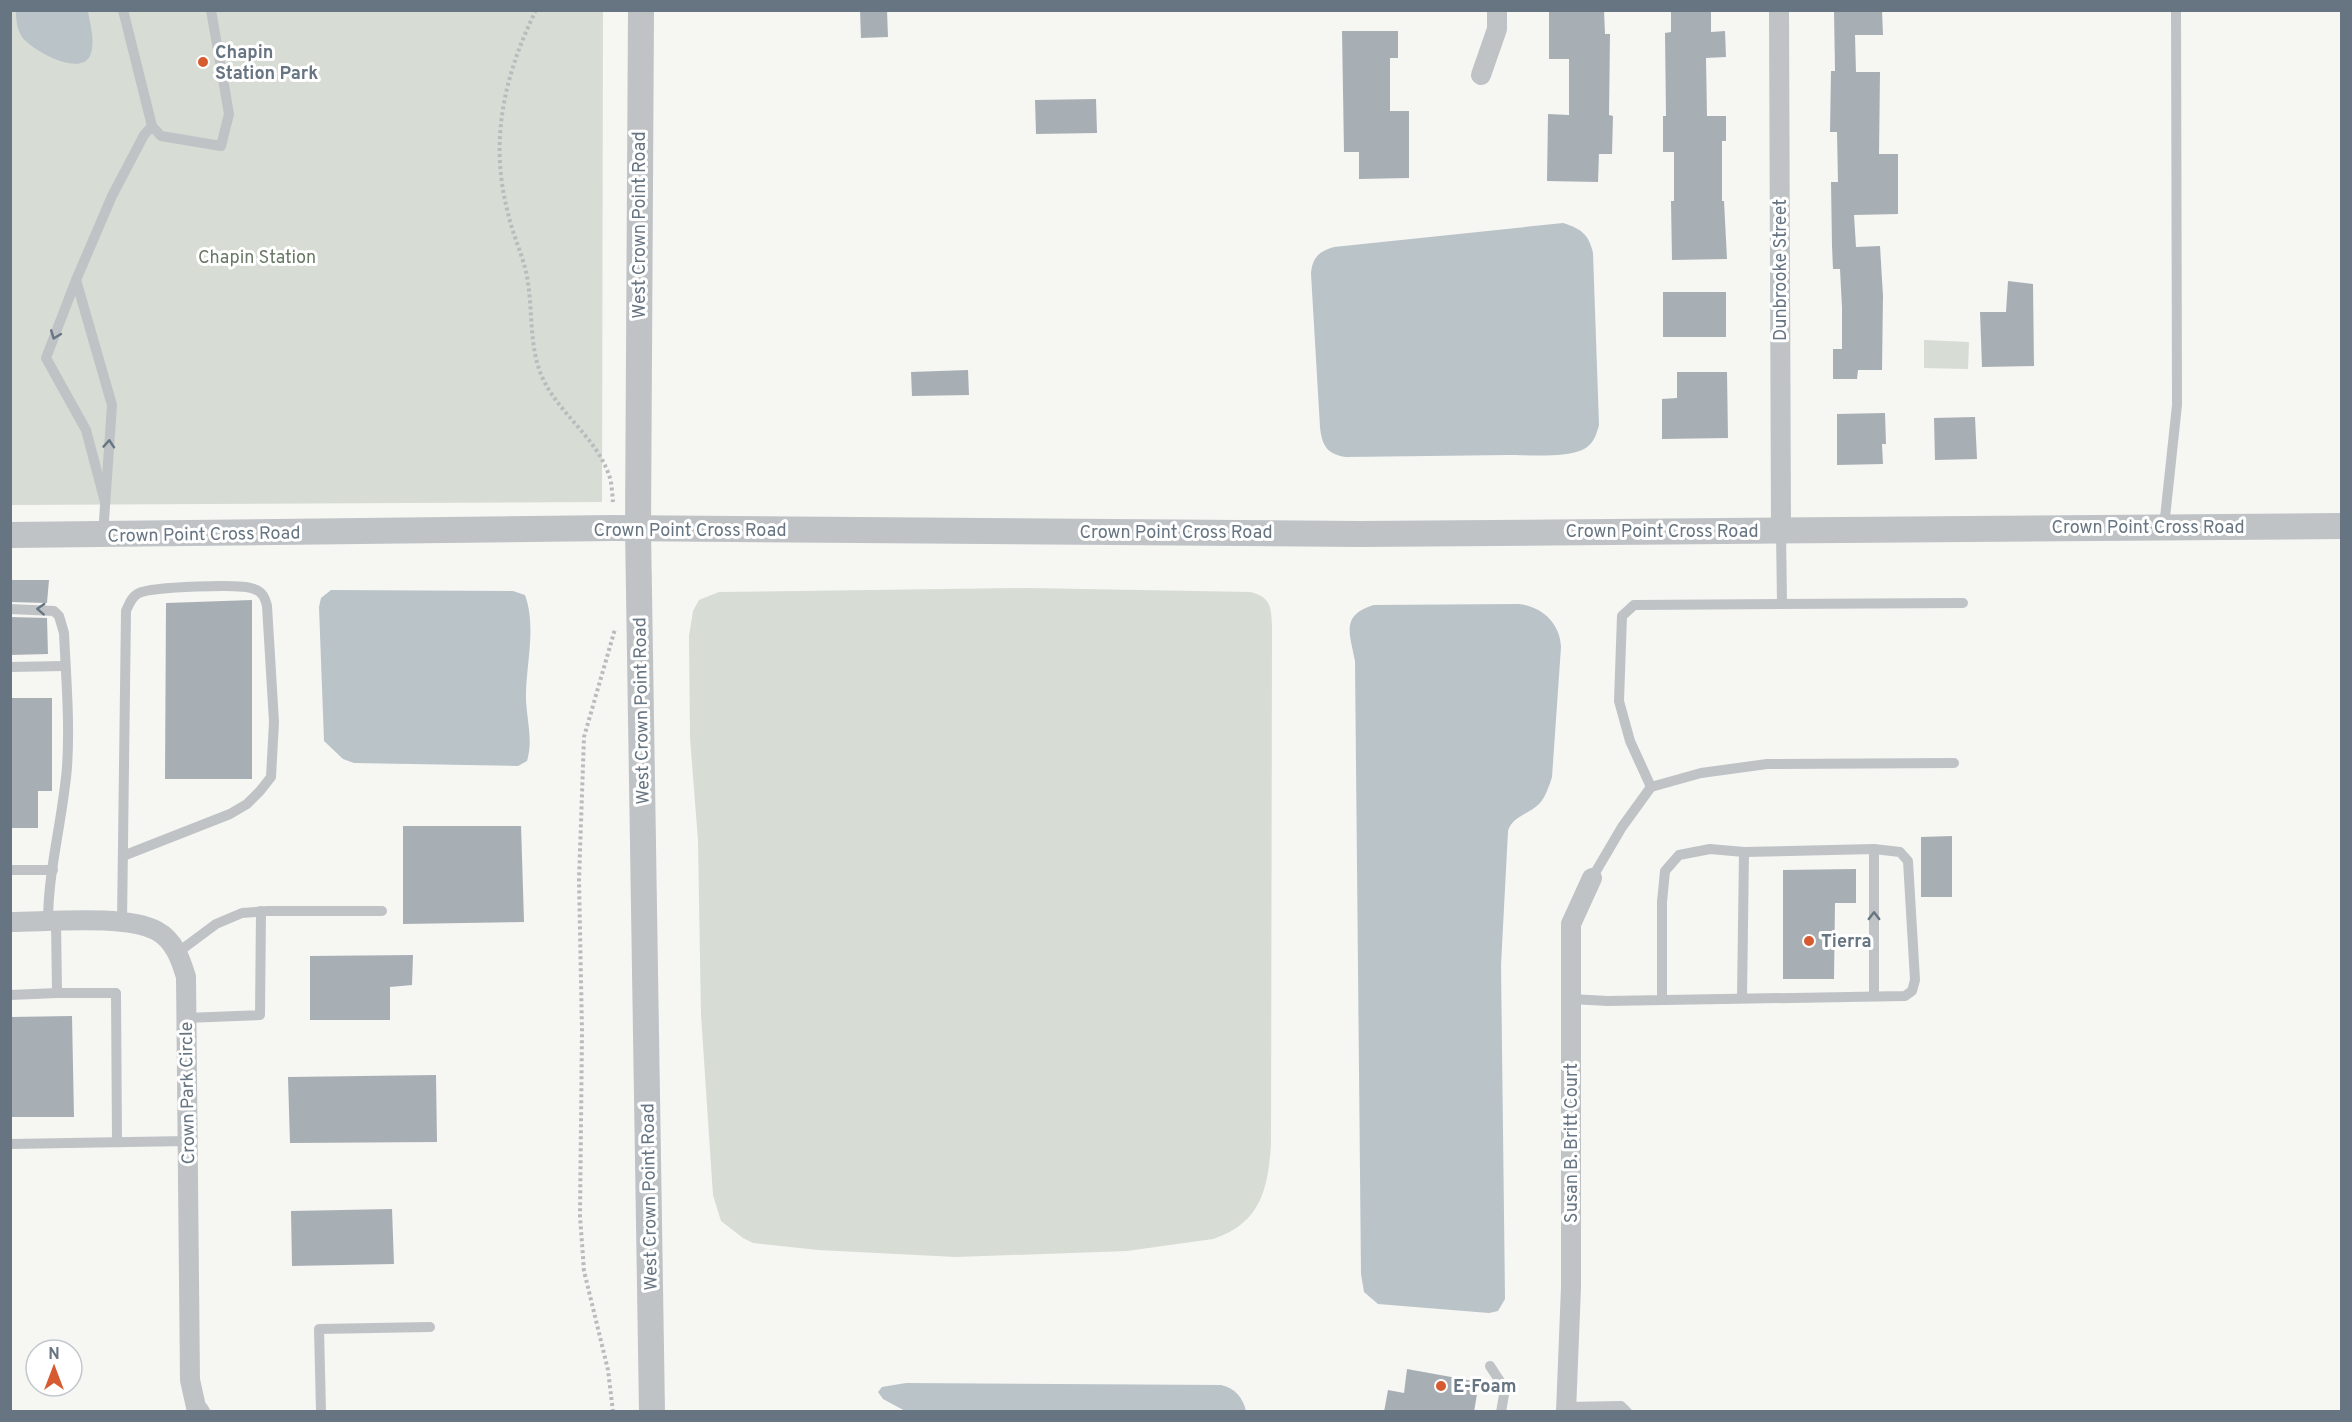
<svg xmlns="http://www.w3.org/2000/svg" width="2352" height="1422" viewBox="0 0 2352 1422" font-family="Overpass,sans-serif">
	<rect width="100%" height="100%" fill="#f6f6f3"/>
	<g fill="#d7dcd4">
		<polygon points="10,11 603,11 602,502 11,505"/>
		<polygon points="1924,340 1969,342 1968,369 1924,368"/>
		<path d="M1026 588 1251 592C1272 598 1271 608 1272 627L1271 1144C1268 1189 1261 1223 1213 1239L1127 1251 956 1257 818 1250 753 1243 743 1238 721 1221 713 1195 701 1015 698 840 690 738 689 636 693 611 699 600 719 592Z"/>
	</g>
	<g fill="#b9c3c8">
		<path d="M16 11H88C90 24 96 43 90 56 79 77 32 50 22 37 17 29 16 20 16 11Z"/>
		<path d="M1563 223C1581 229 1589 234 1593 253L1599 425C1596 436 1593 445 1582 450 1564 458 1528 455 1508 455 1454 456 1400 456 1346 457 1327 454 1322 446 1320 427L1311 274C1312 258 1319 251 1334 247Z"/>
		<path d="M331 590 513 591 525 595C536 625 527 661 526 692 525 715 534 738 527 761L518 766 354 763 343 759 324 741 319 607 321 598Z"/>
		<path d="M1519 604C1542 607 1560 623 1561 647L1552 777C1549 786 1546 796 1540 803 1530 814 1512 816 1508 831L1501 965 1505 1299 1498 1311 1489 1313 1378 1304 1364 1292 1361 1274 1355 661C1350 634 1340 615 1374 605Z"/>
		<path d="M906 1383 1221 1385C1235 1388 1243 1398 1246 1411L907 1412 883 1399 878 1392 882 1387Z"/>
	</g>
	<g fill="#a8afb4">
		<polygon points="860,10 887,10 888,37 861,38"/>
		<polygon points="1549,10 1604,10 1605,34 1610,34 1609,115 1613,116 1612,154 1599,154 1598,182 1547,181 1548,114 1569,115 1569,59 1549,59"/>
		<polygon points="1671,10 1711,10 1711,32 1725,31 1726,57 1706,58 1707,116 1726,116 1726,141 1722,141 1722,201 1724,201 1727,259 1672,260 1671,201 1674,201 1674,152 1663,152 1663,116 1666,116 1665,33 1671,32"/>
		<polygon points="1834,10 1882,10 1883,35 1855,35 1856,72 1880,72 1879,154 1898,154 1898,214 1854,215 1856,247 1880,246 1883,296 1882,370 1858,370 1857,379 1833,379 1833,349 1842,349 1842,308 1840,269 1833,269 1832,246 1831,182 1838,182 1837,132 1830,132 1831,71 1835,71"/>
		<polygon points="1342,31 1398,31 1398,58 1390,58 1390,111 1409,111 1409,178 1359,179 1359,152 1344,152"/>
		<polygon points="1096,99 1097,133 1036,134 1035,100"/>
		<polygon points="2008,281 2033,284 2034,366 1982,367 1980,312 2006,312"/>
		<rect x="1663" y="292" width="63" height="45"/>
		<polygon points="968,370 969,395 912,396 911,372"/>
		<polygon points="1677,372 1727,372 1728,438 1662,439 1662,399 1677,398"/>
		<polygon points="1885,413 1886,444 1882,444 1883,464 1837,465 1837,414"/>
		<polygon points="1975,417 1977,459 1935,460 1934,418"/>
		<polygon points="10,580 49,580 47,603 10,602"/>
		<polygon points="252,600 252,779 165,779 166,603"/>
		<polygon points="10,617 47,618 48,654 10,655"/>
		<polygon points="10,698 52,698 52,791 38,791 38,828 10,828"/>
		<polygon points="403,826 521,826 524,922 403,924"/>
		<polygon points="1952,836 1952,897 1921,897 1921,837"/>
		<polygon points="1856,869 1856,903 1835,903 1834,979 1783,979 1783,870"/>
		<polygon points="413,955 412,985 390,987 390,1020 310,1020 310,956"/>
		<polygon points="72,1016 74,1117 10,1117 10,1017"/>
		<polygon points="436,1075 437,1142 290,1143 288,1077"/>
		<polygon points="392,1209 394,1264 292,1266 291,1211"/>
		<polygon points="1407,1369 1479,1382 1474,1412 1384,1412 1388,1390 1404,1393"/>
	</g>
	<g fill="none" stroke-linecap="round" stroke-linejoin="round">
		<g stroke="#b9bcbe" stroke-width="4" stroke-dasharray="3 3" stroke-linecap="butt">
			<path d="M536 10C504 76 489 141 508 213 513 237 525 259 528 283 533 316 529 351 544 381 561 415 596 438 609 475 612 483 612 493 613 502"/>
			<polyline points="613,1412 608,1370 584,1271 580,1216 582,1031 579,880 584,737 615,629"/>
		</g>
		<g stroke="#bfc3c6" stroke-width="10">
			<polyline points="123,10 152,126 161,136 221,146 229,114 211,10"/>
			<polyline points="76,280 112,405 103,535"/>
			<polyline points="105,502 86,430 46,358 76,280 112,196 144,135 152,126"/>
			<polyline points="2164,527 2177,405 2176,10"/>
			<polyline points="1781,531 1782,604"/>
			<path d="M10 609 54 611 59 616 64 633C66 677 70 723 67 767 63 818 48 870 48 922"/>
			<polyline points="10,667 65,666"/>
			<polyline points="1651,787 1630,741 1619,701 1622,616 1634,605 1963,603"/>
			<polyline points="1874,849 1874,996"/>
			<polyline points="10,870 53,870"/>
			<polyline points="1592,878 1622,827 1651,787 1701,773 1767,764 1954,763"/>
			<path d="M122 922 126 611C129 604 132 596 139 593 152 587 242 583 254 589 263 592 265 598 267 606L274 722 271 777 260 791 247 804 230 814 123 856"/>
			<polyline points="177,953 216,924 242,913 268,911 382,911"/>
			<polyline points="57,993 116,993 117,1142"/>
			<polyline points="10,995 57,993 56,922"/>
			<polyline points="1742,998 1744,852"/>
			<polyline points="1571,999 1608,1001 1905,996 1912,991 1915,980 1908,861 1900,852 1874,849 1744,852 1710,849 1679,855 1665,871 1662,902 1662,999"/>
			<polyline points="186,1018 260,1015 261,911"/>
			<polyline points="10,1144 188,1141"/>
			<polyline points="1490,1366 1505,1389 1501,1412"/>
			<polyline points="1566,1407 1621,1406 1627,1412"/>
			<polyline points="321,1412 319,1329 430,1327"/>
		</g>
		<g stroke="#bfc3c6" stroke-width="20">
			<polyline points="1779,10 1781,530"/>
			<polyline points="1481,75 1497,29 1497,10"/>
			<path d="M10 922C49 922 125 914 157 931 174 940 181 960 186 977L190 1380 196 1407 200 1412"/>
			<polyline points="1566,1412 1571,1287 1571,924 1592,878"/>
		</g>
		<g stroke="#bfc3c6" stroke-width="26">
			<polyline points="641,10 638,529 652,1412"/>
			<polyline points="10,535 613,528 1360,534 2342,526"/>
		</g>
	</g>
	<defs><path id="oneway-chevron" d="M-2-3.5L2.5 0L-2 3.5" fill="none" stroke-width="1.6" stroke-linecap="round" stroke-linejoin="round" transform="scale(1.5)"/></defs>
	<g stroke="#677582">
		<use href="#oneway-chevron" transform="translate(55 335) rotate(111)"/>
		<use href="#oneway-chevron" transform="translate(109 444) rotate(-86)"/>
		<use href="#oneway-chevron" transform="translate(41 609) rotate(-177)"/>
		<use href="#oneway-chevron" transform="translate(1874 916) rotate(-90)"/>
	</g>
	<g fill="#d75b31" stroke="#fff" stroke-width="2">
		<circle cx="203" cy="62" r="6"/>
		<circle cx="1809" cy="941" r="6"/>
		<circle cx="1441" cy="1386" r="6"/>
	</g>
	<g text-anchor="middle" stroke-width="6" stroke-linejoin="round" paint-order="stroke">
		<g font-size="18" font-weight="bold" fill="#677582" stroke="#fff" text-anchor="start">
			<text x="215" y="58">Chapin<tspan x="215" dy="21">Station Park</tspan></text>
			<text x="1821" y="947">Tierra</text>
			<text x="1453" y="1392">E-Foam</text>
		</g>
		<g font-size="18" fill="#677582" stroke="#fff">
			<text transform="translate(639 225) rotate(-90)" y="6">West Crown Point Road</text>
			<text transform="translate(1780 270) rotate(-90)" y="6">Dunbrooke Street</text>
			<text x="2148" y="533">Crown Point Cross Road</text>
			<text x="690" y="536">Crown Point Cross Road</text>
			<text x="1662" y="537">Crown Point Cross Road</text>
			<text x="1176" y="538">Crown Point Cross Road</text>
			<text transform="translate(204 534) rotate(-1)" y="6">Crown Point Cross Road</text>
			<text transform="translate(641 711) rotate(-91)" y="6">West Crown Point Road</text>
			<text transform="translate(187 1093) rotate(-91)" y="6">Crown Park Circle</text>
			<text transform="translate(1571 1143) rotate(-90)" y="6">Susan B. Britt Court</text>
			<text transform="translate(649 1197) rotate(-91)" y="6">West Crown Point Road</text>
		</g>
		<g font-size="18" fill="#697965" stroke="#fff">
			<text x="257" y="263">Chapin Station</text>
		</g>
	</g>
	<rect width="2352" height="1422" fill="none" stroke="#677582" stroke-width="24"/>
	<g transform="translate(54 1368)"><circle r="28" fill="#ffffff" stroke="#c2c8cd" stroke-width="1.5"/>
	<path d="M0-4.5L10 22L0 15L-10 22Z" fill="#d75b31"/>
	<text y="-9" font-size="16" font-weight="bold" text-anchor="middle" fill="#677582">N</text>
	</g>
</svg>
